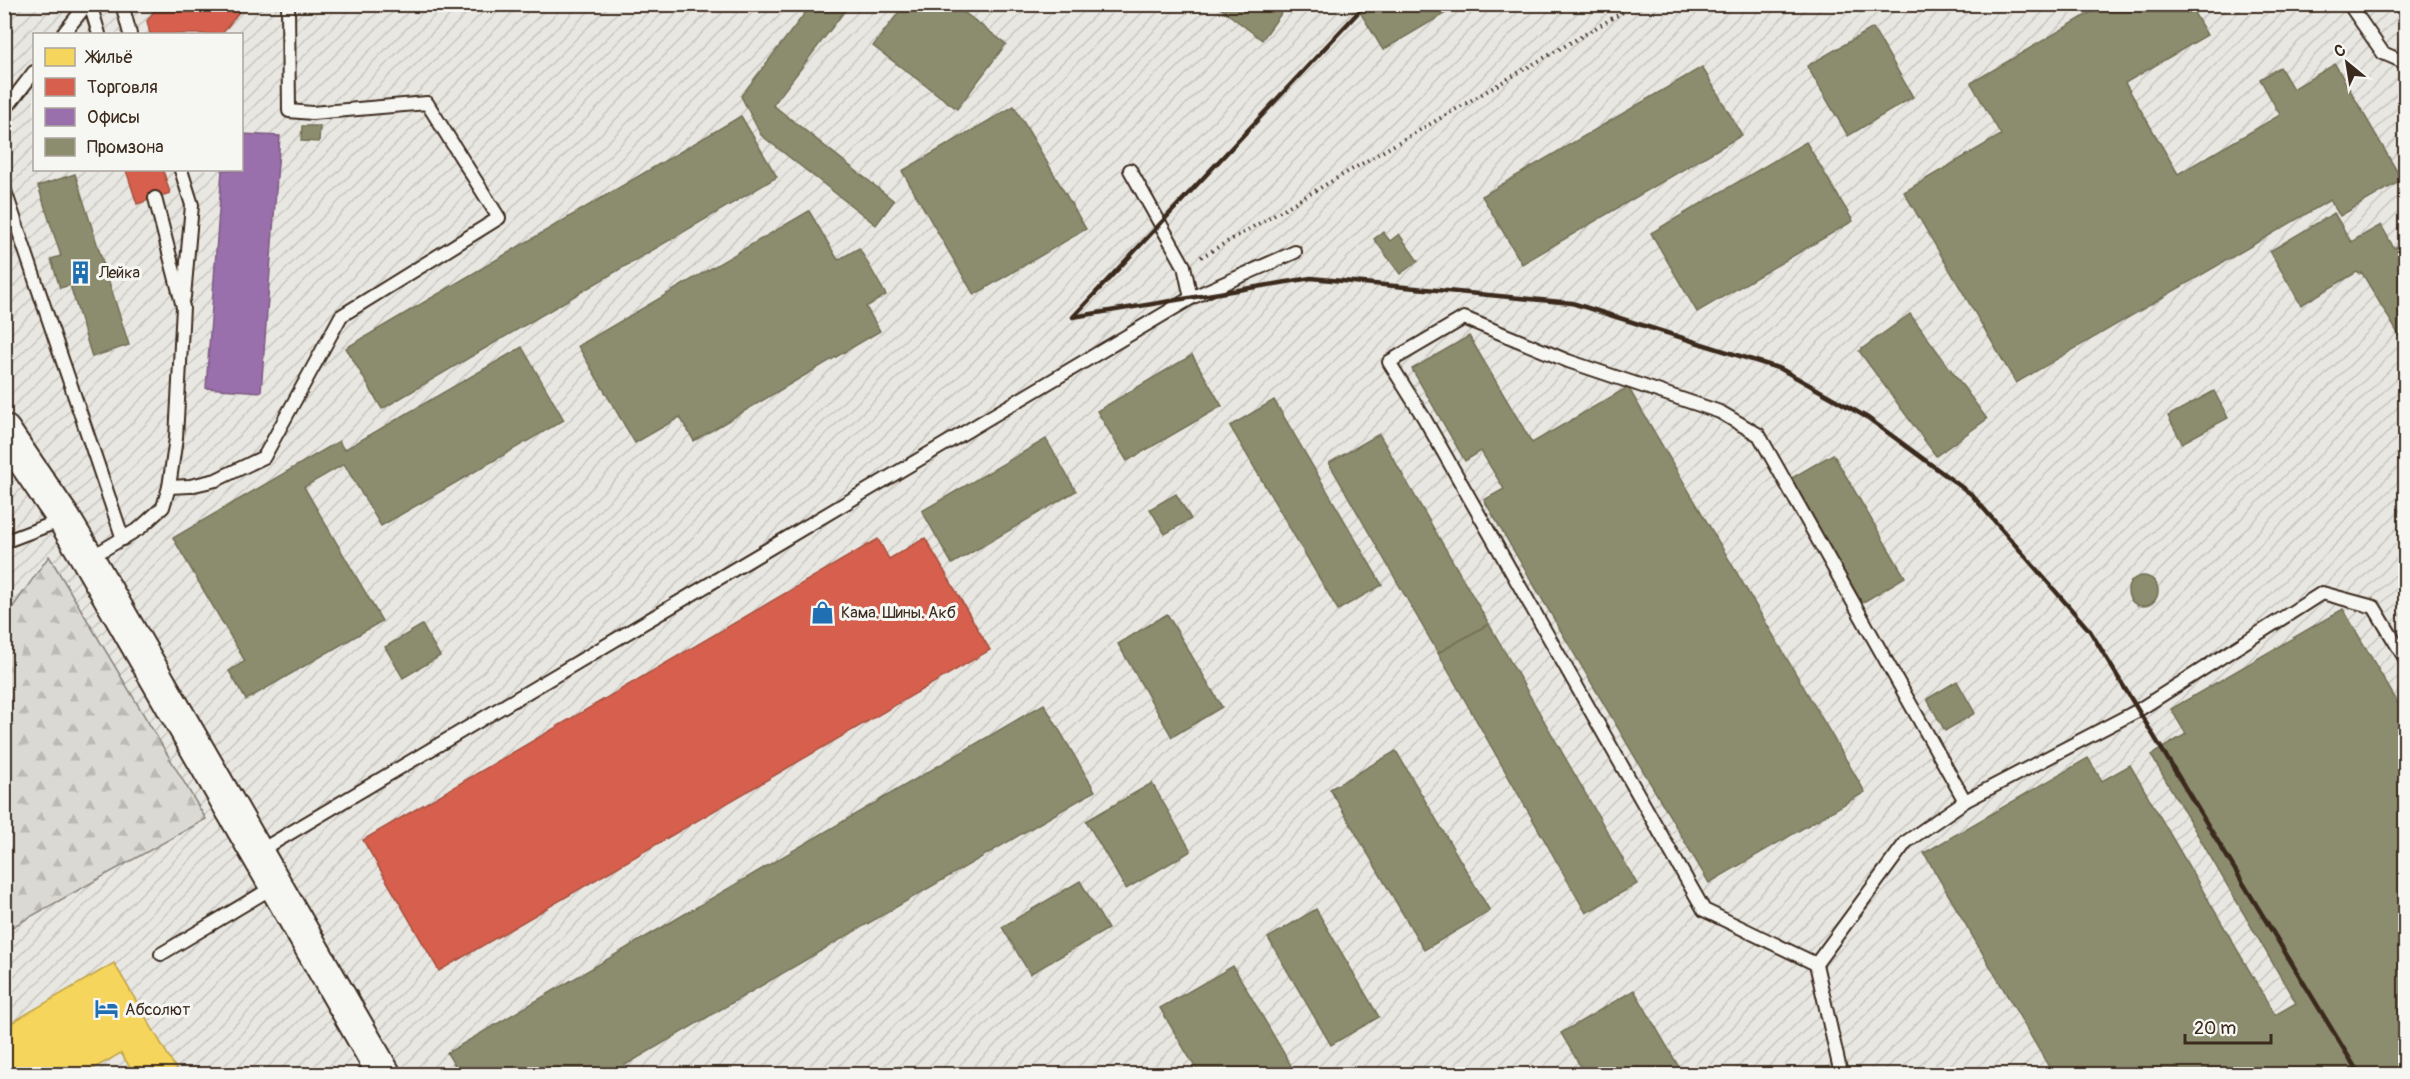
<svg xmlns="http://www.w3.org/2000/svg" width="2410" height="1079" viewBox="0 0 2410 1079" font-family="Pangolin,sans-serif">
	<defs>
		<pattern id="industrial-furrows" width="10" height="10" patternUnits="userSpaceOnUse" patternTransform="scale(1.5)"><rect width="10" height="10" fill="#e8e7e2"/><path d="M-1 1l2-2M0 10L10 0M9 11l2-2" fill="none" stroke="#c8c6c1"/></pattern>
		<pattern id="forest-firs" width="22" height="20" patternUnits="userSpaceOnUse" patternTransform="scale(1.5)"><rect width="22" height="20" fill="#dad9d3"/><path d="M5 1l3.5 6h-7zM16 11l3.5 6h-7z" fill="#bcbab5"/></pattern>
	</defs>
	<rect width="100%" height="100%" fill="#f6f6f2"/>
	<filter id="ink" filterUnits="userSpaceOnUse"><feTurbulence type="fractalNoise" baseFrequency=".0167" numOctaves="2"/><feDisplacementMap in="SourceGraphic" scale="12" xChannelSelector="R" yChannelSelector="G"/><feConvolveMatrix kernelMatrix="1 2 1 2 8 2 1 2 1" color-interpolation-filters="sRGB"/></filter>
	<g filter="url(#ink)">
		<path fill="url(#industrial-furrows)" fill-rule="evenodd" d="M5 5H2405V1074H5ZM34 34H242V170H34Z"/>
		<polygon fill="url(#forest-firs)" stroke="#8a8278" stroke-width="1.5" points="49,556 206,819 5,931 5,618"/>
		<polygon fill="#f6d55c" stroke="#bea249" stroke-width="1.5" points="114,963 179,1074 134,1074 121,1053 84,1074 4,1074 4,1027"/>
		<g fill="#d6604d" stroke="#a8503f" stroke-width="1.5">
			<polygon points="159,4 245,4 222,34 150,34 147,21"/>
			<polygon points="126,170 163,170 170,193 137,204"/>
			<polygon points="925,538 990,650 439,971 363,840 878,539 889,559"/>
		</g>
		<polygon fill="#9970ab" stroke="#7d5b81" stroke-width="1.5" points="242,134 280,136 261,392 206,388 222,170 242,170"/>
		<g fill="#8c8c6e" stroke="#746f56" stroke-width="1.5">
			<polygon points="812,4 850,4 773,105 894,201 876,225 761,135 741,96"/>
			<polygon points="905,4 953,4 1006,44 957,109 873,46"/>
			<polygon points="1215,4 1288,4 1262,40"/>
			<polygon points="1372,4 1461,4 1383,50 1360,12"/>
			<polygon points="2105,4 2189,4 2207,35 2125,83 2178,174 2280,115 2260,79 2280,67 2293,89 2335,64 2402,180 2340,216 2330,200 2016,383 1904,192 2001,135 1971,83"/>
			<polygon points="1873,28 1913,97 1848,136 1807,66"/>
			<polygon points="1702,67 1742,135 1522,264 1482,196"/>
			<polygon points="1014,106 1086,229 974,295 902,171"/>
			<polygon points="741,116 777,177 382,409 346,348"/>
			<polygon points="302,126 320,126 319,142 301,141"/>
			<polygon points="1806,142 1853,221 1697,312 1651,233"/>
			<polygon points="75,174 129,345 92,357 70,285 60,288 51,259 61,256 38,186"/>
			<polygon points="809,211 838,260 859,248 886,295 866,307 880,331 694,441 680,417 635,443 578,346"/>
			<polygon points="2334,213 2351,242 2381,225 2394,248 2406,241 2406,347 2362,273 2359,274 2357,272 2301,305 2270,251"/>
			<polygon points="1383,232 1390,241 1399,234 1418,261 1400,274 1374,239"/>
			<polygon points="1910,314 1987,419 1936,456 1859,351"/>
			<polygon points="1469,336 1532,443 1628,387 1865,792 1709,883 1484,500 1504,489 1481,451 1465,461 1412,369"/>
			<polygon points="522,347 564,420 381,526 344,464 304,487 382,621 246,700 229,671 245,661 173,538 339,441 344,450"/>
			<polygon points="1192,355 1222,406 1127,461 1097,411"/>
			<polygon points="2214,391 2228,418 2182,443 2168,416"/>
			<polygon points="1274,400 1382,585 1338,610 1230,426"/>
			<polygon points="1379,434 1489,624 1438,653 1329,463"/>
			<polygon points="1046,439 1076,491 952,564 922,511"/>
			<polygon points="1833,454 1905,577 1862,603 1790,479"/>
			<polygon points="1176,494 1191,519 1165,534 1150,509"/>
			<circle cx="2143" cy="591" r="15"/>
			<polygon points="2343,609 2406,717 2406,1074 2053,1074 1924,853 2088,758 2102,781 2130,765 2275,1015 2296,1003 2151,755 2186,734 2171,709"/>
			<polygon points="1167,614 1222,707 1172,737 1118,644"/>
			<polygon points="1489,624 1637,884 1586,913 1438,653"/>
			<polygon points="422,625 440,656 403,678 385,647"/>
			<polygon points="1957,681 1975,713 1945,731 1927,699"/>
			<polygon points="1044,704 1095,791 610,1074 460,1074 447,1053"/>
			<polygon points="1396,751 1490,911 1424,950 1330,789"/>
			<polygon points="1152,783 1191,851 1126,889 1086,821"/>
			<polygon points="1080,881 1108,929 1030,974 1002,927"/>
			<polygon points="1316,909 1379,1017 1331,1045 1268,938"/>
			<polygon points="1233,966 1296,1074 1199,1074 1160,1008"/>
			<polygon points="1634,990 1683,1074 1585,1074 1561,1033"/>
		</g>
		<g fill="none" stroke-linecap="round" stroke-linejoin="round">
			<defs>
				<g id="service">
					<polyline points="90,4 99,34"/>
					<polyline points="122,4 130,34"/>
					<polyline points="2349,4 2383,53 2406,63"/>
					<polyline points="63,34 87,4"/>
					<polyline points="4,111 34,72"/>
					<polyline points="181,170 192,205 184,297"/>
					<polyline points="1130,170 1184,266 1191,298"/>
					<polyline points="4,188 123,539"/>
					<polyline points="169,487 190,486 216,480 264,457 341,316 499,218 427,103 312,113 289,111 288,4"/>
					<polyline points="4,542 62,520"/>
					<polyline points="88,559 140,528 163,507 169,487 176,438 183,307 155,198"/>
					<polyline points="258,852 1191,298 1295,252"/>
					<polyline points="161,954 275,886"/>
					<polyline points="1816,964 1704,910 1424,418 1389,362 1464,318 1568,361 1720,412 1759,435 1965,801"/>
					<polyline points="1841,1074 1816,964 1906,842 1965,801 2137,711 2322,593 2374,607 2406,660"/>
				</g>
				<polyline id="tertiary" points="4,431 64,519 88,559 384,1074"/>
			</defs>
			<use href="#service" stroke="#3b2a1e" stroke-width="16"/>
			<use href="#tertiary" stroke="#3b2a1e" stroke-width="36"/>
			<polyline stroke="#3b2a1e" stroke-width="4" stroke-dasharray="1.5 4.5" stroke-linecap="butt" points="1201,257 1637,4"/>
			<use href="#service" stroke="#f6f6f2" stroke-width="12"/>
			<use href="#tertiary" stroke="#f6f6f2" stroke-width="32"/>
			<polyline stroke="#3b2a1e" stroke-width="4.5" points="1366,4 1073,317 1311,278 1572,303 1781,369 1868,418 1971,494 2090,631 2359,1074"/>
		</g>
	</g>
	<defs>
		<symbol id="building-bare" viewBox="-9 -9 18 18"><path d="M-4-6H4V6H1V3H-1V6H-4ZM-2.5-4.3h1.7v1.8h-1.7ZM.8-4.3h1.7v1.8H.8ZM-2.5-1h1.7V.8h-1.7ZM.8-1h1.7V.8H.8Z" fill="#1f6fb2" stroke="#f6f6f2" stroke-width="2.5" paint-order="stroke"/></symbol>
		<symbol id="shop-bare" viewBox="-9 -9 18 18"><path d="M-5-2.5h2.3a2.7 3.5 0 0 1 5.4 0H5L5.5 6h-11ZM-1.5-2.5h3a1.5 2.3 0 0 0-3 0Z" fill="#1f6fb2" stroke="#f6f6f2" stroke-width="2.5" paint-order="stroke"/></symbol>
		<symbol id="hotel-bare" viewBox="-9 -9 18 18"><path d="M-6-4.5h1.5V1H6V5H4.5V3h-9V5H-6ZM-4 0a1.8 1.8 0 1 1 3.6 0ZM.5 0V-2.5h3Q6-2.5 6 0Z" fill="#1f6fb2" stroke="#f6f6f2" stroke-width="2.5" paint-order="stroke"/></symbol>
	</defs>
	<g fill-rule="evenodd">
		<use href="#building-bare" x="64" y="256" width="33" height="33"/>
		<use href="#shop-bare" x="806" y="596" width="33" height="33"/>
		<use href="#hotel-bare" x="90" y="992" width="33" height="33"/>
	</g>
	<g text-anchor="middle" stroke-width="6" stroke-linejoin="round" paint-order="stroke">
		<g font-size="16" fill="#3b2a1e" stroke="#f6f6f2" text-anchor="start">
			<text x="99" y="278">Лейка</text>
			<text x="841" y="618">Кама. Шины. Акб</text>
			<text x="125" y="1015">Абсолют</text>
		</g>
	</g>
	<rect width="2410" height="1079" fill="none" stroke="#f6f6f2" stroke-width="24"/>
	<rect x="12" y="12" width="2386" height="1055" fill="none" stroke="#3b2a1e" stroke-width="2" filter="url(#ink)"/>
	<rect x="33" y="33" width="210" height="138" fill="#f6f6f2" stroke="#aba49d" stroke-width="1.5"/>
	<rect x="45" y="48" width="30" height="18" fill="#f6d55c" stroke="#aba49d" stroke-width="1.5"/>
	<text x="87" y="63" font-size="18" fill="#3b2a1e">Жильё</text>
	<rect x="45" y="78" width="30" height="18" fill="#d6604d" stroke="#aba49d" stroke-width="1.5"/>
	<text x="87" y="93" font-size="18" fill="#3b2a1e">Торговля</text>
	<rect x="45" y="108" width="30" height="18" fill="#9970ab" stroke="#aba49d" stroke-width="1.5"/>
	<text x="87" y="123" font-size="18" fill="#3b2a1e">Офисы</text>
	<rect x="45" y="138" width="30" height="18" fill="#8c8c6e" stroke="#aba49d" stroke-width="1.5"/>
	<text x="87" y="153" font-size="18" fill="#3b2a1e">Промзона</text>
	<g transform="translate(2347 63) rotate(330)" stroke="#f6f6f2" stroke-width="4.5" paint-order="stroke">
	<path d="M0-4.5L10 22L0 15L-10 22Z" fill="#3b2a1e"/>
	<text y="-9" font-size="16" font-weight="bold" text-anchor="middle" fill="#3b2a1e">С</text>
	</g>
	<path d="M2185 1034v9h86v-9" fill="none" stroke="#3b2a1e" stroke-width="3"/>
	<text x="2194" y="1034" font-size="18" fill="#3b2a1e" stroke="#f6f6f2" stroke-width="4.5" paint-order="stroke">20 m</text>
</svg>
